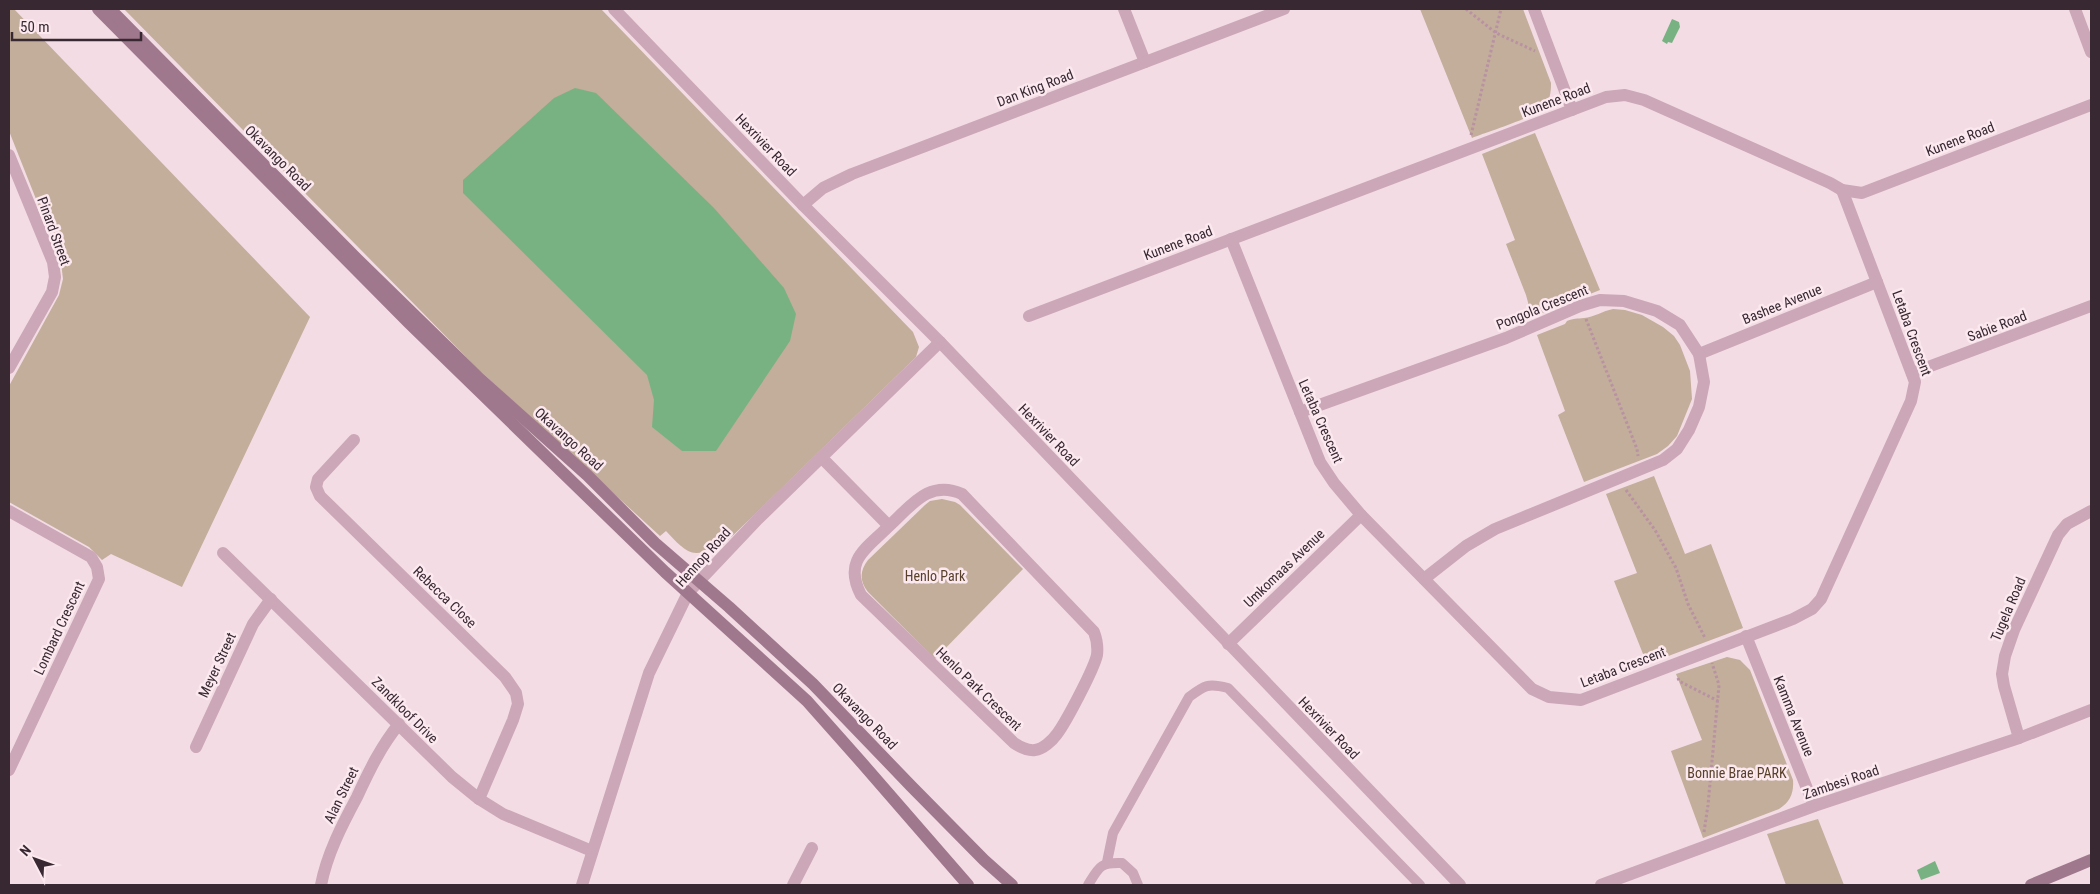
<svg xmlns="http://www.w3.org/2000/svg" width="2100" height="894" viewBox="0 0 2100 894" font-family="'Roboto Condensed',sans-serif">
	<rect width="100%" height="100%" fill="#f3dce4"/>
	<g fill="#c3ad9b">
		<polygon points="9,9 14,9 310,317 182,587 111,554 102,560 89,547 9,502 9,386 59,295 63,279 61,262 9,131"/>
		<path d="M124 9H601L913 332 919 347 916 357 715 553 710 547C692 563 679 544 666 531L660 536 478 369Z"/>
		<path d="M1420 9H1523L1551 83C1551 93 1550 102 1542 109 1532 118 1487 132 1472 138Z"/>
		<polygon points="1535,133 1600,290 1532,317 1526,295 1506,244 1515,240 1482,154"/>
		<path d="M1613 309 1625 310 1642 315 1663 327 1674 336 1680 345 1690 371 1692 399 1677 436 1668 446 1657 454 1584 482 1558 415 1565 411 1537 335 1565 324 1567 321C1574 318 1577 319 1584 318 1594 317 1603 311 1613 309Z"/>
		<polygon points="1654,476 1685,554 1711,544 1743,628 1647,664 1614,581 1637,573 1606,494"/>
		<path d="M942 499 955 502 960 505 1023 569 935 659 868 592C859 581 860 570 868 560L925 505 930 501Z"/>
		<path d="M1727 657 1740 660 1750 670 1793 780C1794 793 1790 802 1779 809L1703 838 1671 751 1702 740 1676 674Z"/>
		<polygon points="1818,819 1844,885 1786,885 1767,834"/>
	</g>
	<g fill="#79b282">
		<polygon points="1672,19 1679,22 1680,27 1672,43 1668,42 1667,44 1662,41"/>
		<polygon points="575,88 596,93 714,208 784,288 796,314 790,341 716,451 682,451 652,427 654,400 647,375 463,193 463,180 554,98"/>
		<polygon points="1935,861 1940,873 1921,880 1917,870"/>
	</g>
	<g fill="none" stroke-linecap="round" stroke-linejoin="round">
		<g stroke="#b891a3" stroke-width="3" stroke-dasharray="2.5 2.5" stroke-linecap="butt">
			<polyline points="1466,9 1496,33 1535,51"/>
			<polyline points="1471,135 1501,9"/>
			<polyline points="1586,319 1637,449 1638,456"/>
			<polyline points="1626,490 1655,530 1676,568 1688,604 1705,638"/>
			<polyline points="1678,678 1679,681 1718,701"/>
			<polyline points="1704,832 1708,805 1719,685 1712,663"/>
		</g>
		<g stroke="#cca7b7" stroke-width="10">
			<path d="M1107 862 1113 833 1189 697C1205 685 1208 683 1228 688L1420 885"/>
			<path d="M1088 885C1099 867 1100 862 1122 863L1133 873 1138 885"/>
		</g>
		<g stroke="#cca7b7" stroke-width="12">
			<polyline points="614,9 803,205 940,342 1460,885"/>
			<polyline points="1124,9 1145,62"/>
			<polyline points="1534,9 1572,110"/>
			<polyline points="2075,9 2091,52"/>
			<polyline points="9,155 53,262 55,277 52,292 9,368"/>
			<polyline points="803,205 823,188 852,174 1284,9"/>
			<polyline points="1231,239 1320,462 1334,483 1361,515 1532,689 1549,697 1581,700 1793,619 1812,609 1821,599 1911,401 1915,382 1842,190"/>
			<polyline points="1029,316 1606,97 1625,95 1644,100 1830,183 1842,190 1862,193 2091,105"/>
			<polyline points="1699,354 1877,282"/>
			<polyline points="1912,373 2091,306"/>
			<polyline points="1300,412 1506,338 1580,306 1600,300 1624,301 1657,311 1680,325 1699,354 1704,382 1699,407 1689,430 1677,449 1663,460 1495,529 1466,546 1424,579"/>
			<polyline points="354,440 318,479 316,487 320,496 505,677 516,693 518,704 513,720 479,799"/>
			<path d="M822 458 889 526C866 549 843 560 861 595L1014 743C1020 747 1027 751 1035 750 1043 749 1052 741 1057 734 1066 722 1094 669 1097 655 1098 647 1097 640 1094 632L962 494C929 479 911 506 889 526"/>
			<polyline points="9,511 91,557 97,567 99,579 9,770"/>
			<polyline points="223,553 452,777 479,799 503,814 592,851"/>
			<polyline points="1746,636 1814,806"/>
			<polyline points="1228,644 1361,515"/>
			<polyline points="2019,738 2004,686 2002,674 2005,656 2014,630 2058,535 2067,524 2091,511"/>
			<polyline points="196,747 253,624 271,599"/>
			<path d="M321 885C327 854 342 825 357 797 369 771 381 746 399 724"/>
			<polyline points="582,885 649,673 688,593 758,519 940,342"/>
			<polyline points="793,885 812,848"/>
			<polyline points="1601,885 1814,806 2019,738 2091,710"/>
		</g>
		<g stroke="#a0788d" stroke-width="12">
			<polyline points="98,9 409,323 665,572 807,701 862,763 968,885"/>
			<polyline points="110,9 357,259 480,379 587,475 655,543 729,607 813,684 911,786 984,860 1012,885"/>
			<polyline points="2031,885 2091,860"/>
		</g>
	</g>
	<g text-anchor="middle" stroke-width="5" stroke-linejoin="round" paint-order="stroke">
		<g font-size="14" fill="#382831" stroke="#fbe9ef">
			<text transform="translate(1035 88) rotate(-21)" y="5">Dan King Road</text>
			<text transform="translate(1556 100) rotate(-21)" y="5">Kunene Road</text>
			<text transform="translate(1960 139) rotate(-21)" y="5">Kunene Road</text>
			<text transform="translate(766 145) rotate(46)" y="5">Hexrivier Road</text>
			<text transform="translate(278 158) rotate(45)" y="5">Okavango Road</text>
			<text transform="translate(54 231) rotate(70)" y="5">Pinard Street</text>
			<text transform="translate(1178 243) rotate(-21)" y="5">Kunene Road</text>
			<text transform="translate(1782 304) rotate(-22)" y="5">Bashee Avenue</text>
			<text transform="translate(1542 307) rotate(-22)" y="5">Pongola Crescent</text>
			<text transform="translate(1997 326) rotate(-21)" y="5">Sabie Road</text>
			<text transform="translate(1912 333) rotate(70)" y="5">Letaba Crescent</text>
			<text transform="translate(1321 421) rotate(66)" y="5">Letaba Crescent</text>
			<text transform="translate(1049 435) rotate(46)" y="5">Hexrivier Road</text>
			<text transform="translate(569 439) rotate(42)" y="5">Okavango Road</text>
			<text transform="translate(703 557) rotate(-48)" y="5">Hennop Road</text>
			<text transform="translate(1284 568) rotate(-44)" y="5">Umkomaas Avenue</text>
			<text transform="translate(445 597) rotate(44)" y="5">Rebecca Close</text>
			<text transform="translate(2008 609) rotate(-67)" y="5">Tugela Road</text>
			<text transform="translate(59 628) rotate(-65)" y="5">Lombard Crescent</text>
			<text transform="translate(217 665) rotate(-65)" y="5">Meyer Street</text>
			<text transform="translate(1623 667) rotate(-21)" y="5">Letaba Crescent</text>
			<text transform="translate(979 689) rotate(44)" y="5">Henlo Park Crescent</text>
			<text transform="translate(405 710) rotate(45)" y="5">Zandkloof Drive</text>
			<text transform="translate(865 716) rotate(46)" y="5">Okavango Road</text>
			<text transform="translate(1794 716) rotate(68)" y="5">Kamma Avenue</text>
			<text transform="translate(1329 728) rotate(46)" y="5">Hexrivier Road</text>
			<text transform="translate(1841 782) rotate(-19)" y="5">Zambesi Road</text>
			<text transform="translate(341 795) rotate(-64)" y="5">Alan Street</text>
		</g>
		<g font-size="14" fill="#58402a" stroke="#fbe9ef">
			<text x="935" y="581">Henlo Park</text>
			<text x="1737" y="778">Bonnie Brae PARK</text>
		</g>
	</g>
	<rect width="2100" height="894" fill="none" stroke="#382831" stroke-width="20"/>
	<g transform="translate(35 859) rotate(311)" stroke="#fbe9ef" stroke-width="4" paint-order="stroke">
	<path d="M0-4L9 19L0 12L-9 19Z" fill="#382831"/>
	<text y="-8" font-size="14" font-weight="bold" text-anchor="middle" fill="#382831">N</text>
	</g>
	<path d="M12 32v8h129v-8" fill="none" stroke="#382831" stroke-width="2.5"/>
	<text x="20" y="32" font-size="15" fill="#382831" stroke="#fbe9ef" stroke-width="4" paint-order="stroke">50 m</text>
</svg>
